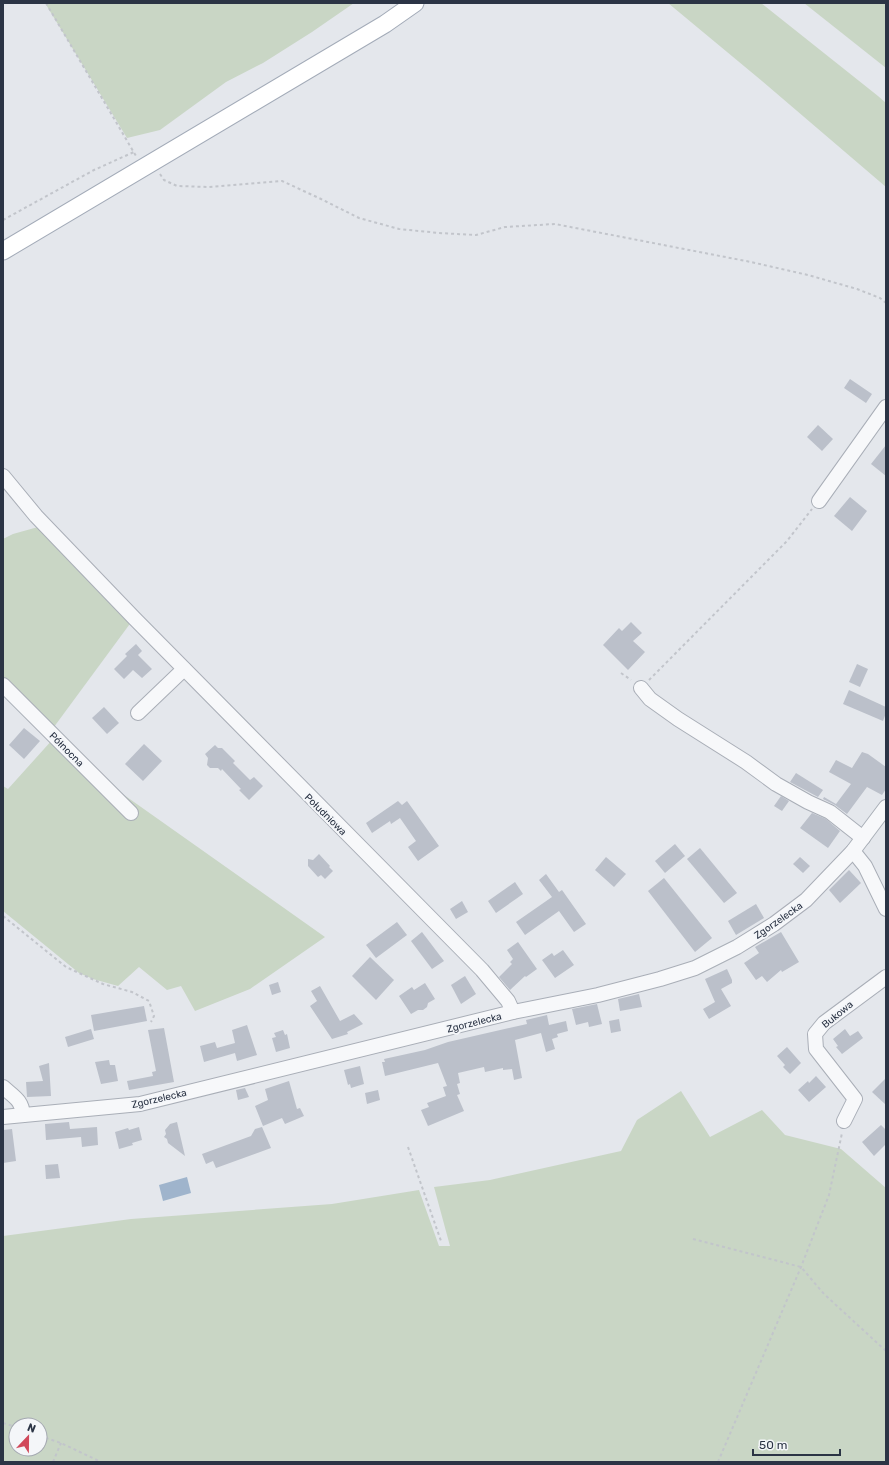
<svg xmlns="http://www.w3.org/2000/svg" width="889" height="1465" viewBox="0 0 889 1465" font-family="Rubik,sans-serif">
	<rect width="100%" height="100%" fill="#e4e7ec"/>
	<g fill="#c9d6c5" fill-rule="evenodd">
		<polygon points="45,3 354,3 312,32 263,63 226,82 160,130 127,138"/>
		<polygon points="668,3 761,3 878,96 886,103 886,187 762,81"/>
		<polygon points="804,3 886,3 886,68"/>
		<polygon points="38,527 132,621 51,731 3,678 3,539 13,534"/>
		<polygon points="53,739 100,778 325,937 250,989 195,1011 181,986 167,990 139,967 118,986 93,979 79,973 3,911 3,786 8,789"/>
		<path d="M681 1091 710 1137 762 1110 785 1135 841 1149 886 1188V1462H3V1236L131 1219 332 1204 419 1190 439 1246H450L434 1187 490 1180 621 1151 637 1120ZM16 1425H40V1449H16Z"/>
	</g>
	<polygon fill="#9fb4cc" points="187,1177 191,1193 163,1201 159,1185"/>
	<g fill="#bbc0ca">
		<polygon points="850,379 872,394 866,403 844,388"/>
		<polygon points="818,425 833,439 822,451 807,437"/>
		<polygon points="886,445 886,476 871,464"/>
		<polygon points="850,497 867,511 852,531 834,516"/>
		<polygon points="631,622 642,633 633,641 645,652 628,670 603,645 619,628 622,631"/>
		<polygon points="136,644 142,651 138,655 152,669 142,678 133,670 124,679 114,669 127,656 125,654"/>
		<polygon points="857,664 868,669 860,687 849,682"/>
		<polygon points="849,690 886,707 886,713 883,721 843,704"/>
		<polygon points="104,707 119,723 107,734 92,718"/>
		<polygon points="24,728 40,741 24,759 9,745"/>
		<polygon points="144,744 162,761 143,781 125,764"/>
		<polygon points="215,745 218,748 222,748 235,761 233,763 250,780 254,777 263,786 249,800 239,790 241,789 222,769 221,771 218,768 210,768 207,765 208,758 205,754"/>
		<polygon points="862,752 868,754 886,767 886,789 882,795 867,787 847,814 835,805 823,799 824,797 836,804 851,784 829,772 836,760 852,768"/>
		<polygon points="796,773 823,790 818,797 790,782"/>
		<polygon points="781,796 789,801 782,811 774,806"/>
		<polygon points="398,801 402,805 407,801 439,846 418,861 408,847 416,841 400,818 391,824 390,821 372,833 366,823"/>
		<polygon points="812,813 826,819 840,831 828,848 800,828"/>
		<polygon points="675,844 685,856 665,873 655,861"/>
		<polygon points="700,848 737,893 724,903 687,859"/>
		<polygon points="319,854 330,866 329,867 333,871 325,879 321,875 318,877 308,866 308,859 313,860"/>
		<polygon points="606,857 626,874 614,887 595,870"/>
		<polygon points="800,857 810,866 803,873 793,864"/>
		<polygon points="849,870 861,883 840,903 829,890"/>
		<polygon points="546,874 559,892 562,890 586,924 574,932 559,911 525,935 516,922 552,897 539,880"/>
		<polygon points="664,878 712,938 695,952 648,891"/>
		<polygon points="515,882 523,894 496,913 488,901"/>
		<polygon points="462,901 468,912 456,919 450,909"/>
		<polygon points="756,904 764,918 736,935 728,921"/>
		<polygon points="397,922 407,935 376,958 366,945"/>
		<polygon points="422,932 444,961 432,969 411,941"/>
		<polygon points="781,932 799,962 782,972 781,970 767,982 762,976 756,980 744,963 759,953 755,947"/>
		<polygon points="518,942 537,969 526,977 525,976 510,990 499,977 512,964 510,962 513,959 507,950"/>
		<polygon points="563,950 574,965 555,978 542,960 552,953 554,956"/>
		<polygon points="370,957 394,980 376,1000 352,976"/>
		<polygon points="727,969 732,980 732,983 721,989 731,1006 709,1019 703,1009 715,1002 705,979"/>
		<polygon points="465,976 476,994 461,1004 451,985"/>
		<polygon points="278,982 281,992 272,995 269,985"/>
		<polygon points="425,983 435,999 428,1003 427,1007 423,1010 418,1010 411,1014 399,996 412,987 414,990"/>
		<polygon points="320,986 340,1021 354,1014 363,1024 347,1032 348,1034 332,1039 310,1006 317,1001 311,991"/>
		<polygon points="639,994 642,1007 620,1011 618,999"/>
		<polygon points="597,1004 602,1024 589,1027 588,1022 576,1025 572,1009"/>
		<polygon points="144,1006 147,1021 94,1031 91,1015"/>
		<polygon points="547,1015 549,1025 566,1021 568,1031 557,1034 558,1037 552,1039 555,1049 546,1052 541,1033 515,1040 522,1078 514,1080 512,1069 503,1070 503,1068 485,1072 484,1067 458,1073 460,1083 457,1084 460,1094 457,1095 464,1111 428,1126 421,1110 429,1107 427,1103 446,1096 443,1087 447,1086 438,1063 385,1076 382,1062 385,1062 384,1059 425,1050 448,1042 527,1024 526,1020"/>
		<polygon points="619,1019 621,1031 611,1033 609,1021"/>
		<polygon points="247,1025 257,1055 237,1061 235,1053 204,1062 200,1046 215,1042 217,1048 235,1043 232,1030"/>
		<polygon points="164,1028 174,1082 129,1090 127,1081 153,1076 152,1072 156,1071 148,1030"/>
		<polygon points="91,1029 94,1039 68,1047 65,1037"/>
		<polygon points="845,1029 850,1036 858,1031 863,1038 842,1054 836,1047 838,1046 833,1039"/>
		<polygon points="283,1030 285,1035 287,1034 290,1048 276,1052 272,1038 276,1037 274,1033"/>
		<polygon points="787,1047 801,1063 790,1074 783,1067 785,1065 777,1056"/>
		<polygon points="109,1060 110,1065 115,1065 118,1081 101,1084 95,1062"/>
		<polygon points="49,1063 51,1096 27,1097 26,1082 43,1081 39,1066"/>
		<polygon points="360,1066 364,1084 351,1088 350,1084 348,1085 344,1070"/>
		<polygon points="816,1076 826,1087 809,1102 798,1090 808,1081 809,1083"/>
		<polygon points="886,1078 886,1105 872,1092"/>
		<polygon points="289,1081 297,1109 300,1108 304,1116 285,1124 282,1118 263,1126 255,1106 268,1100 265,1089"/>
		<polygon points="245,1088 249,1097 238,1100 236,1090"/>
		<polygon points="378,1090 380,1100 367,1104 365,1093"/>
		<polygon points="69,1122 70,1129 97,1127 98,1145 82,1147 81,1137 46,1140 45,1124"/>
		<polygon points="177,1122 185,1156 168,1143 167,1139 164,1137 166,1134 165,1130 170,1124"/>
		<polygon points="881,1125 886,1130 886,1144 874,1156 862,1142"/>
		<polygon points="139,1127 142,1140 132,1143 133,1145 119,1149 115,1132 128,1128 129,1130"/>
		<polygon points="262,1127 271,1148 216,1168 213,1161 206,1164 202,1154 251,1136 255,1129"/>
		<polygon points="12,1129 16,1161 3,1163 3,1130"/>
		<polygon points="58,1164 60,1178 46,1179 45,1165"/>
	</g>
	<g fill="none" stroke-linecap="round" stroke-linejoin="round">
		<defs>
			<g id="minor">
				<polyline points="3,476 36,516 135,619 482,970 508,1001 513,1012"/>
				<polyline points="819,501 886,407"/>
				<polyline points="3,685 131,813"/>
				<polyline points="641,688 650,699 678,719 746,762 776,784 808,802 830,812 863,838"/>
				<polyline points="138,713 184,669"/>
				<polyline points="853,851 865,866 886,909"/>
				<path d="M3 1087C14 1097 22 1100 23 1115"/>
				<polyline points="3,1117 140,1104 513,1012 598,995 660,979 695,968 737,947 774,924 806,900 853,851 886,807"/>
				<polyline points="844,1121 855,1099 816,1049 815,1034 824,1023 886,977"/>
			</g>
			<polyline id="major" points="3,251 385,24 415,3"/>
		</defs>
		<use href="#minor" stroke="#a9aeb7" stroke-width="16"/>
		<use href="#major" stroke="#a3abb8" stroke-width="19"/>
		<g stroke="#c2c5cb" stroke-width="2" stroke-dasharray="3 3" stroke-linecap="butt">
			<polyline points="46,3 136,156"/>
			<polyline points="160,174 164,180 177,186 209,187 282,181 321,199 359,218 399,229 439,233 476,235 505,227 555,224 751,262 808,275 857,289 880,298 886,303"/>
			<polyline points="3,220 94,170 134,152"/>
			<polyline points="621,673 631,680"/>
			<polyline points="649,680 787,541 812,509"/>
			<polyline points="3,916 66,967 103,984 132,992 149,1001 154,1016 151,1022"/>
			<polyline points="408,1147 441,1241"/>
			<polyline points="693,1239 801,1267 824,1294 886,1351"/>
			<polyline points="3,1423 16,1427"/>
			<polyline points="40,1436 61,1443 101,1462"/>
			<polyline points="53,1462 61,1443"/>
			<polyline points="718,1462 801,1267 829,1195 842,1133"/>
		</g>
		<use href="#minor" stroke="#f7f8fa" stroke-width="14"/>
		<use href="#major" stroke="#fff" stroke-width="17"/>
	</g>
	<g text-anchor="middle" stroke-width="4" stroke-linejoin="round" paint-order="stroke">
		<g font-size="10" fill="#2b3445" stroke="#f4f6f9">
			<text transform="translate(67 749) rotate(45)" y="4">Północna</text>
			<text transform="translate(326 814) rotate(45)" y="4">Południowa</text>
			<text transform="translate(778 920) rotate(-35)" y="4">Zgorzelecka</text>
			<text transform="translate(837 1014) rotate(-39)" y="4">Bukowa</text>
			<text transform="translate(474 1022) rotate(-14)" y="4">Zgorzelecka</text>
			<text transform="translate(159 1098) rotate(-13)" y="4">Zgorzelecka</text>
		</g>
	</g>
	<rect width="889" height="1465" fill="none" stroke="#2b3445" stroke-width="8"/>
	<g transform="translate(28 1437) rotate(22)"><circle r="19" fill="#f4f6f9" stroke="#a4a8b1"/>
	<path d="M0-3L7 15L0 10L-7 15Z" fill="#d1495b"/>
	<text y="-6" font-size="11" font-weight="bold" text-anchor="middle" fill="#2b3445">N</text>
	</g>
	<path d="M753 1449v6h87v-6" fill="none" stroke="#2b3445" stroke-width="2"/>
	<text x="759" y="1449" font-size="12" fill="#2b3445" stroke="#f4f6f9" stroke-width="3" paint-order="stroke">50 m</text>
</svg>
